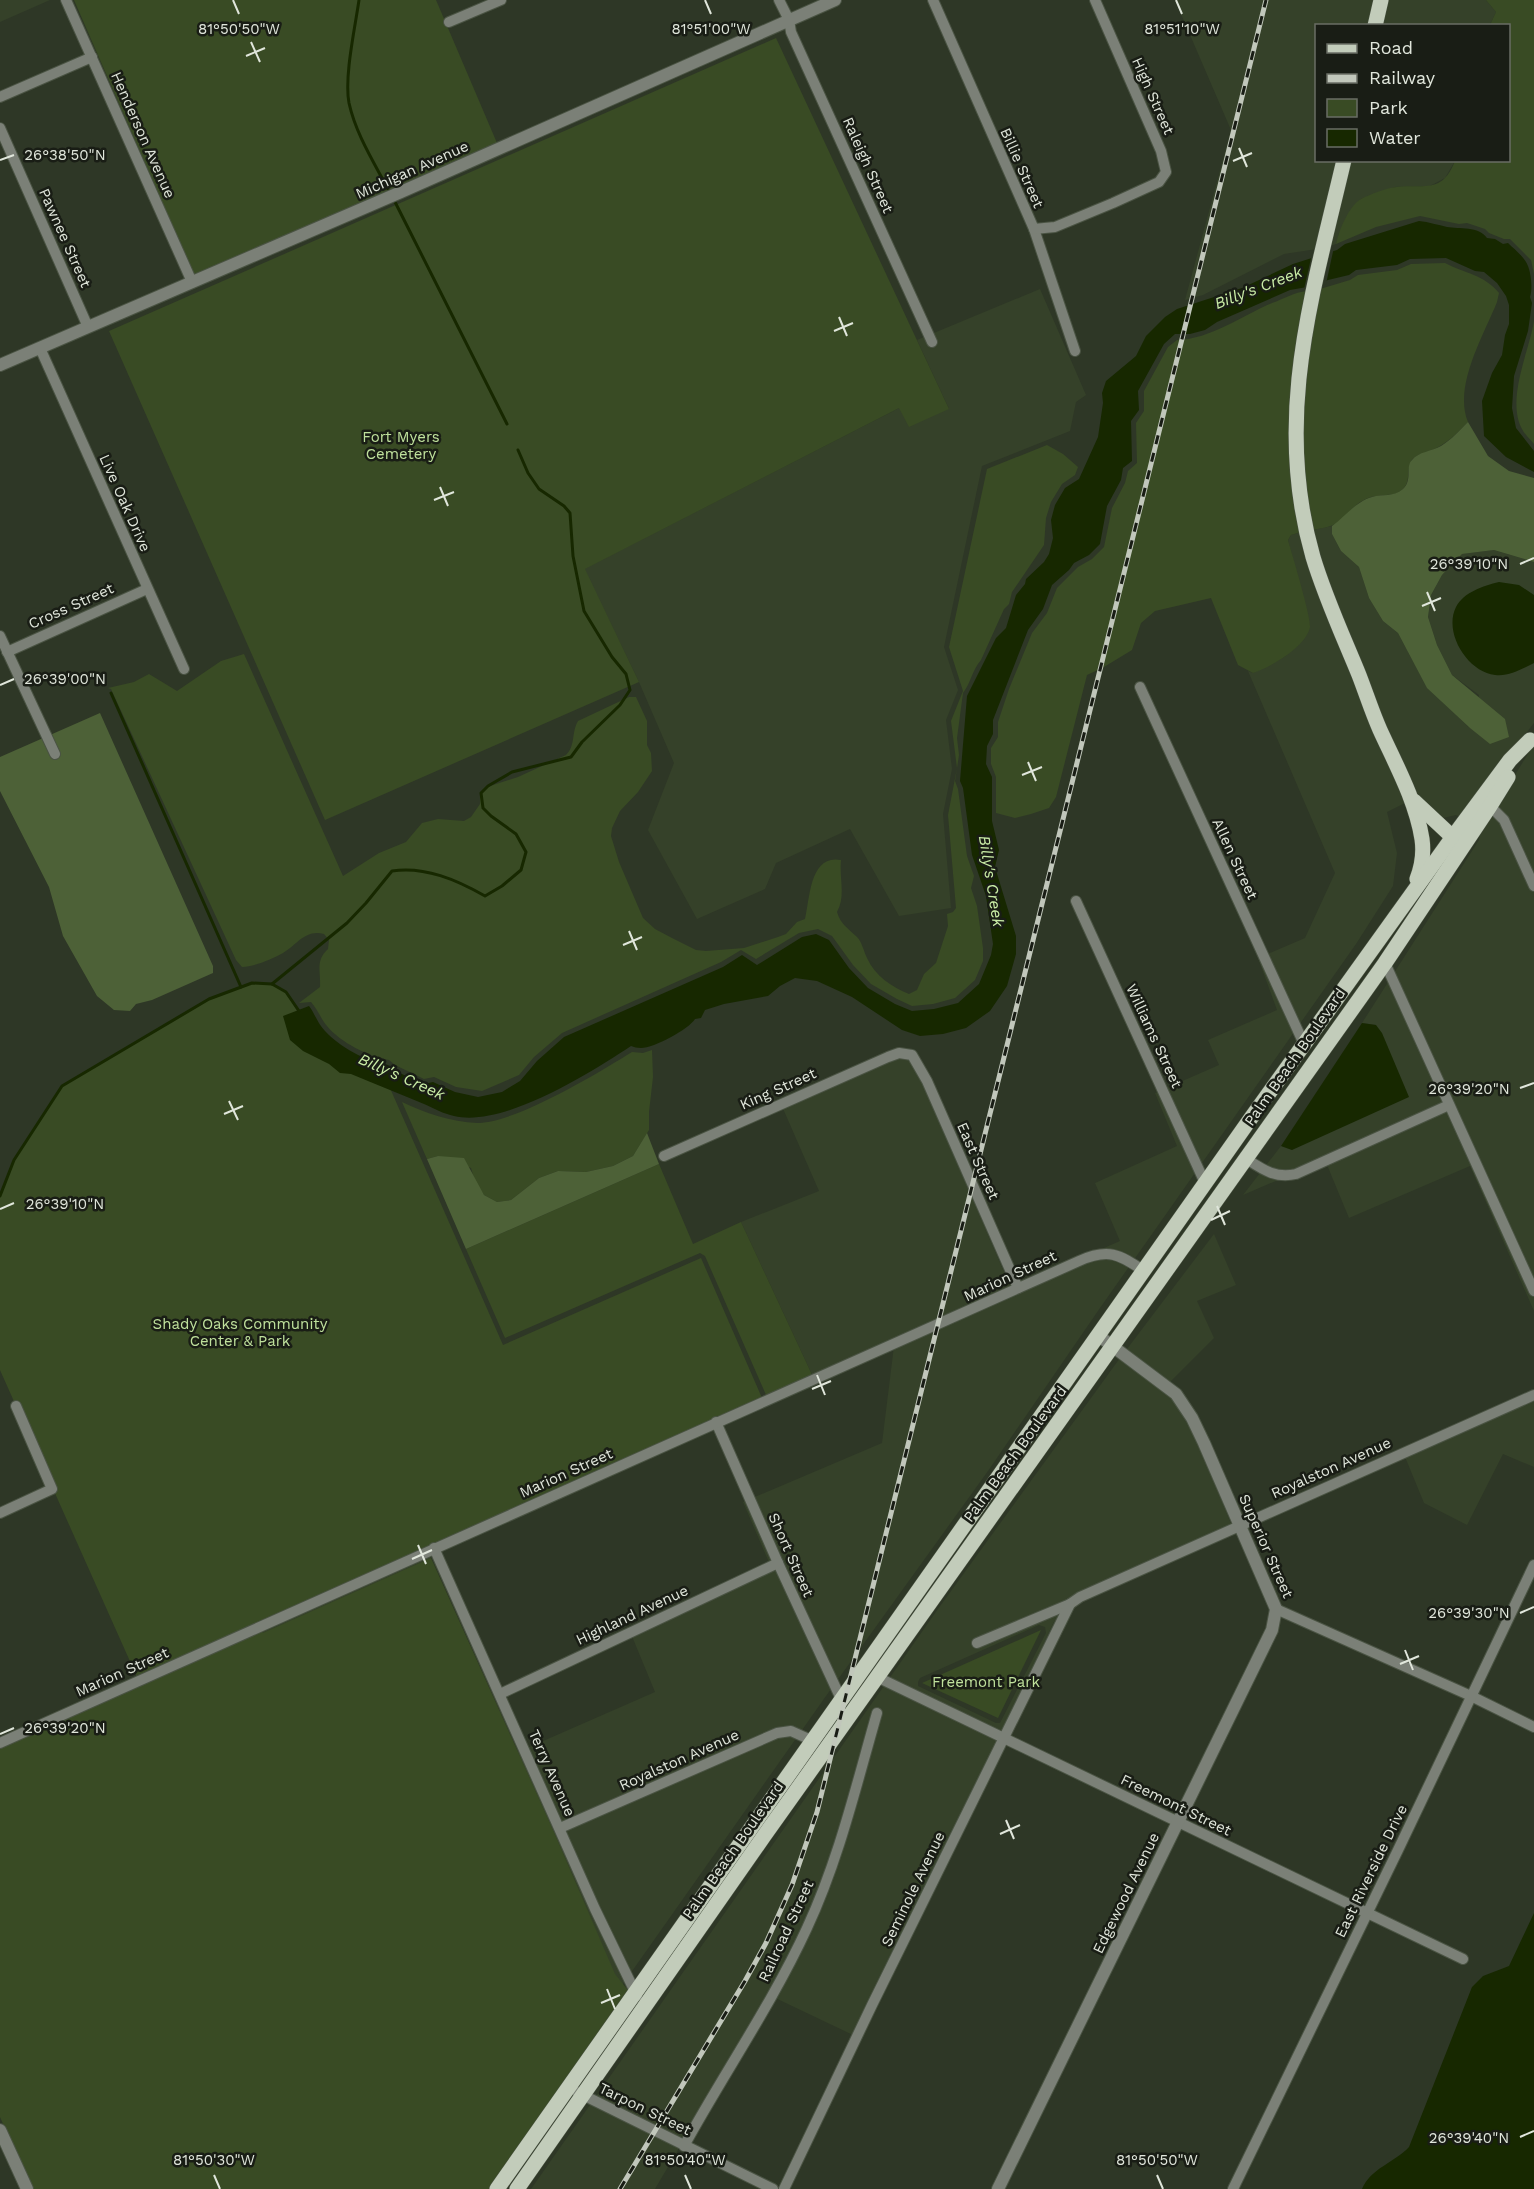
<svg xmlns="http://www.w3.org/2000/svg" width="1534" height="2189" viewBox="0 0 1534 2189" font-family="'Work Sans',sans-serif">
	<rect width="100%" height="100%" fill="#2e3726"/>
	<g fill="#354129" fill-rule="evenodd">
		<polygon points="0,0 50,0 0,22"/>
		<polygon points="1175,0 1375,0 1369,25 1316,26 1316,160 1338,161 1317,249 1284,254 1203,295 1185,300 1231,130"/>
		<polygon points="1387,0 1486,0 1496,12 1490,25 1381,26"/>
		<polygon points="1349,161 1455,161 1445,178 1430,186 1395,187 1361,199 1350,212 1339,234 1336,244 1330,246"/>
		<polygon points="1040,289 1086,395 1076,402 1070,431 982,466 944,647 958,690 946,720 952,769 943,814 951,908 899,916 850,829 776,863 765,889 697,919 648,830 674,763 639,682 584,569 899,408 949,409 917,340"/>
		<polygon points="1332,526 1332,534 1341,551 1359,567 1369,598 1383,621 1398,633 1427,687 1470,728 1479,695 1452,675 1437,645 1428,617 1431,595 1442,575 1462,554 1494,550 1534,562 1534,723 1460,817 1456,815 1439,819 1414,792 1334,602 1312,530"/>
		<polygon points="1301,532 1407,802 1387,812 1397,853 1393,886 1356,944 1100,1308 988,1471 826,1696 592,2028 359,1858 260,1628 428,1553 518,1752 655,1692 629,1629 771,1567 743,1502 882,1443 894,1346 814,1379 741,1222 819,1191 781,1104 908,1050 1011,1288 1120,1241 1095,1183 1177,1146 1155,1093 1219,1065 1208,1040 1277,1010 1258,958 1305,938 1335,873 1248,671 1253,673 1284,657 1298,645 1310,626 1288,540 1291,535"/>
		<polygon points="1534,744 1534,1311 1470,1166 1349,1218 1325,1160 1243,1195 1281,1146 1292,1150 1376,1025 1362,1023 1479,840 1481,830"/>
		<polygon points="1214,1234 1236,1285 1197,1301 1214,1338 1170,1382 1127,1349"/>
		<path d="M1120 1358 1168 1395 1176 1404 1198 1443 1232 1526 1063 1610 1054 1622 997 1743 853 2035 769 1995 655 2189H531L938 1609ZM1039 1625 1045 1627 1046 1633 1000 1723H996L918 1686V1682L920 1678Z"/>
		<polygon points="1534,1395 1534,1467 1503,1454 1467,1525 1424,1503 1403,1452"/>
	</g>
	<g fill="#394b24">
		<polygon points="74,0 436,0 497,143 194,276"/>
		<path d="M1486 0H1534V274L1531 260 1510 239H1504L1489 233 1485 229 1467 223 1459 224 1420 216 1376 227 1336 244C1339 230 1349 206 1361 199 1371 194 1386 188 1397 187 1425 184 1442 194 1455 161L1508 160V26L1490 25 1496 12Z"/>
		<polygon points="776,38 949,409 909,427 899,408 585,569 639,682 325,820 109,331"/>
		<path d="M1445 263C1464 273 1485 275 1499 293L1497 302C1484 335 1453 386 1468 422 1460 430 1451 440 1440 446 1432 451 1423 452 1415 457 1404 464 1413 481 1402 490 1393 497 1381 494 1371 497 1356 502 1353 509 1342 519 1334 527 1323 528 1312 530L1304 480 1301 398 1320 289 1350 280 1358 275 1397 270 1411 264Z"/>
		<path d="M1307 291 1304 306 1301 532 1291 535 1288 540C1292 554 1311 617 1310 627 1306 647 1271 667 1253 673L1238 665 1211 598 1155 611 1141 623 1132 650 1104 667 1087 675 1056 797 1049 808 1031 814 1015 818 996 813V777L991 764V748L998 737V722L1009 689 1032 633 1047 613 1057 588 1078 567 1092 559 1104 547 1112 508 1125 483 1128 471 1137 463 1136 423 1144 411V391L1168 347 1177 340C1211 339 1241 316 1272 303 1284 299 1294 292 1307 291Z"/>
		<path d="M1534 321V444C1530 439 1525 435 1522 429 1506 399 1529 352 1534 321Z"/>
		<path d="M1047 445 1063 454 1078 467 1075 475 1062 484 1051 502 1046 518 1044 545 1012 592 1009 604 1004 609 981 660C972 670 971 683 963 693L957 738 959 755 955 781 958 789 967 856 974 876 971 888 977 906 983 948V961L975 980 955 998 933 1004 912 1006 897 999 871 984 853 965 832 936 818 929 799 933 756 959 741 950 721 962 562 1033 534 1057 519 1075 482 1091 456 1087 434 1077 424 1079 395 1065 389 1060C368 1056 341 1043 327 1026 321 1019 318 1010 311 1002L299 1003 320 987C321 971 315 961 328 949L329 940 324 934C305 929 297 945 283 953 271 960 255 966 242 967L236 960 111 689 108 688 134 682 149 674 177 691 221 661 244 654 343 876 379 853 406 842 422 823 438 819 464 821 471 817 480 804V795L484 788 518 777 566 755C576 745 571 733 578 721L629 697H636L647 721V745L651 753 652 771 638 792 620 811 612 828 611 836 619 862 643 918 655 929 672 938 696 950 706 951 744 948 778 937 786 934 797 922 805 919C810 897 810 854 841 860 839 878 846 896 837 912 841 925 848 928 857 937 862 942 864 952 867 958 875 976 892 987 909 994L917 990 924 974 936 963 948 926 947 914 953 912 956 908 948 815 957 768 951 721 963 691 949 647 987 469Z"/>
		<polygon points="252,983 272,984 286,992 303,1021 314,1036 382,1070 503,1345 701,1258 762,1398 137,1677 0,1370 0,1196 14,1160 62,1086 209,999"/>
		<path d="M652 1050 653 1077 649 1112V1130L633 1156 613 1166 586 1172 558 1171 539 1178 511 1200 497 1202 484 1195 475 1182 471 1168 438 1156 427 1159 402 1102C425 1113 451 1122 477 1123 516 1123 598 1073 632 1052L643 1053Z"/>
		<polygon points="659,1164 693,1244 741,1222 814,1379 767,1397 705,1256 700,1253 505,1338 466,1249"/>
		<polygon points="431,1558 553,1830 615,1974 631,1994 496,2189 32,2189 0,2117 0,1746 260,1628 263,1633"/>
		<polygon points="1041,1630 998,1718 922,1683"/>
	</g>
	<g fill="#4d6137">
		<path d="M1468 422 1488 456 1509 471 1534 478V562L1494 550 1462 554 1442 575 1431 595 1428 617 1437 645 1452 675 1505 719 1509 737 1490 744 1470 728 1427 688 1398 633 1383 621 1369 598 1359 567 1341 551 1332 534V526C1346 516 1355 502 1372 497 1382 494 1394 497 1403 489 1413 480 1405 466 1412 460 1418 452 1432 451 1441 446 1451 440 1460 430 1468 422Z"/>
		<polygon points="100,713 213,966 213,973 152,1000 136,1004 130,1011 114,1010 97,996 63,936 49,887 0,791 0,757"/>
		<polygon points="647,1133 659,1164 466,1249 427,1159 438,1156 464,1158 484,1195 497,1202 511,1200 539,1178 558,1171 586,1172 613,1166 633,1156"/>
	</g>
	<g fill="#172800">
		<path d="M1419 221C1429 222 1438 225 1447 227 1459 229 1479 226 1487 238L1495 239 1503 244 1508 243C1514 249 1522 255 1526 262 1531 270 1533 288 1530 297L1532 303 1528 331 1514 376 1512 408 1516 428 1534 451V472L1506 457 1484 436 1482 401 1492 373 1502 355 1505 335 1509 324V305L1506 296 1497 283 1484 272 1475 271 1446 258 1410 259 1397 265 1356 270 1349 275 1328 280 1313 286 1290 290 1217 322 1205 330 1190 334H1175L1164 344 1138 391 1139 410 1131 421 1132 461 1123 468 1121 480 1107 506 1100 544 1089 555 1074 563 1069 570 1052 585 1043 609 1028 630 993 720V734L987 746 986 764 992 777V821L999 850 995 867 1016 936V954L1007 986 990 1011 966 1028 943 1034 920 1036 902 1030 852 997 817 981 795 978 780 986 768 996 724 1004 705 1010 701 1018 695 1019C689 1029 654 1048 641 1048 637 1048 634 1047 631 1046 590 1073 503 1128 454 1116 444 1114 433 1108 424 1104 400 1094 375 1084 351 1074L340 1073 329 1064 303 1051 290 1040 283 1016 309 1006C315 1014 318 1024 325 1031 340 1047 365 1061 388 1065L393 1070 424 1084 433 1082 455 1092 478 1097 502 1092 520 1081 537 1061 564 1037 723 967 742 955 757 965 802 937 816 934 829 940 849 968 868 988 895 1004 912 1011 934 1009 958 1003 979 984 991 955 993 944 986 896 972 855 963 788 960 781 967 696 996 638 1006 628 1016 595 1025 584 1026 579 1044 562 1049 554 1053 538 1051 520 1055 505 1065 488 1079 479 1098 437 1103 403 1102 393 1106 381 1136 356 1146 336 1165 317 1177 309 1242 288 1293 264 1337 250 1345 244Z"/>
		<path d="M1499 582 1519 585 1534 595V663C1522 669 1508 677 1495 675 1468 672 1443 633 1456 607 1464 592 1483 586 1499 582Z"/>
		<polygon points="1362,1023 1376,1025 1382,1033 1409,1097 1292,1150 1281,1146"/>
		<path d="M1534 1913V2189H1362C1371 2168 1394 2163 1409 2147L1472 1987 1483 1976 1509 1966Z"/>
	</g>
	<polygon fill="#2e3726" points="1334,247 1326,284 1314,289 1304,289 1312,254"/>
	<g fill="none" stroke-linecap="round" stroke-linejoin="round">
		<g stroke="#172800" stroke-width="3">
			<path d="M359 0C355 28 344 77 349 103 356 135 375 164 390 193"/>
			<polyline points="393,198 507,424"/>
			<polyline points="111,693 241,987"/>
			<path d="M272 984 347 923 366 903 392 871C425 866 457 880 485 896L502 886 521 870 526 852 516 834 491 816 483 808 481 793 488 786 512 772 571 757 582 742 620 705 630 690 626 674 612 657 584 611 573 556 570 513 564 506 539 489 528 473 518 450"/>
			<polyline points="0,1196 14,1160 62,1086 209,999 252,983 272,984 286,992 299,1011"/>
		</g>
		<defs>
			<g id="minor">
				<polyline points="66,0 192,282"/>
				<polyline points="779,0 789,20 791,32 932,342"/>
				<polyline points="933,0 1034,229 1075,351"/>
				<polyline points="449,22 501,0"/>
				<polyline points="0,97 92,57"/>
				<polyline points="0,128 88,327"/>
				<polyline points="1034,229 1055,227 1113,203 1159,182 1166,172 1161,151 1095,0"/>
				<polyline points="40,348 184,669"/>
				<polyline points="0,636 55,754"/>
				<polyline points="7,652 147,589"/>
				<polyline points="1140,687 1304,1044"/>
				<polyline points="1490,806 1504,820 1534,886"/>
				<polyline points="1076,901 1205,1183"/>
				<polyline points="1385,963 1534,1291"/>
				<polyline points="664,1156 888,1057 899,1053 912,1055 927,1081 1018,1288"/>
				<path d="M1245 1158C1262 1169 1275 1179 1296 1174L1449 1105"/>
				<polyline points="716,1422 778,1563 841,1699"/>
				<polyline points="0,1513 52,1489 16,1406"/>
				<polyline points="434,1548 595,1909 637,1996"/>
				<polyline points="1276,1609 1471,1696 1534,1727"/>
				<polyline points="977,1643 1070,1604 1080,1597 1534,1395"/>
				<polyline points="877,1677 1463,1959"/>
				<polyline points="500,1694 778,1563"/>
				<path d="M0 1743 1079 1261C1108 1248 1119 1254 1144 1271"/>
				<polyline points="560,1828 777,1733 791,1731 811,1740"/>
				<polyline points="577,2092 773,2189"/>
				<path d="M684 2146C724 2073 772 2004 807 1928 839 1859 856 1786 877 1713"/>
				<polyline points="784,2189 872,2005 1070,1604"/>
				<polyline points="1233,2189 1398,1850 1534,1565"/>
			</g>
			<g id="tertiary">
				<polyline points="0,365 401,192 835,0"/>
				<polyline points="0,2130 27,2189"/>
				<polyline points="998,2189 1272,1630 1276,1609 1204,1443 1192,1418 1176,1394 1099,1336"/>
			</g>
			<g id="primary">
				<polyline points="1375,26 1381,0"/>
				<path d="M1344 160C1312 296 1273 418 1313 557 1325 597 1343 636 1359 675 1366 693 1372 712 1380 730 1396 765 1416 801 1422 839 1424 853 1422 866 1417 879"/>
				<polyline points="1414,801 1460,844"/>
				<polyline points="497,2189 1251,1118 1452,838 1510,760 1530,740"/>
				<polyline points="517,2189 764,1836 1385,963 1490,806 1508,777"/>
			</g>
		</defs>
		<use href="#minor" stroke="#4a5343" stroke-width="12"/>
		<use href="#tertiary" stroke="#4a5343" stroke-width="14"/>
		<use href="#primary" stroke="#4a5343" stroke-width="16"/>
		<use href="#minor" stroke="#7b8077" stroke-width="10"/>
		<use href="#tertiary" stroke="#7b8077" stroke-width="12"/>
		<use href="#primary" stroke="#c2ccba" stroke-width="15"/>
		<defs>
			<polyline id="rail" points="620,2189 745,1981 766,1943 792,1885 817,1812 1266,0"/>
		</defs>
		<use href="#rail" stroke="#c1c7bb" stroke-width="5"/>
		<use href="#rail" stroke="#191d15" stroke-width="3" stroke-dasharray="9" stroke-linecap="butt"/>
	</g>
	<path fill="none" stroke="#e0e6db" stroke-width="2" d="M233 0 239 14M705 0 711 14M1176 0 1182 14M251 42 260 62M246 56 265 48M1239 148 1247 167M0 160 14 155M1233 161 1252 153M839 317 847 336M834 331 853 323M440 487 448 506M434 500 454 492M1520 564 1534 558M1427 592 1435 611M1422 606 1441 598M0 685 14 679M1028 762 1036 781M1022 775 1042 767M629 931 637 950M623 945 642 937M1520 1088 1534 1083M229 1101 238 1120M224 1114 243 1106M1217 1206 1225 1225M0 1209 14 1203M1211 1220 1230 1211M817 1375 825 1395M812 1389 831 1381M418 1545 426 1564M412 1559 432 1550M1520 1613 1534 1607M1405 1650 1413 1670M1400 1664 1419 1656M0 1734 14 1728M1006 1820 1014 1839M1000 1834 1020 1825M607 1989 615 2009M601 2003 620 1995M1520 2137 1534 2131M214 2175 220 2189M685 2175 691 2189M1157 2175 1163 2189"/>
	<g text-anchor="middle" stroke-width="5" stroke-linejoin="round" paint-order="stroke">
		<g font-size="15" fill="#e0e6db" stroke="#191d15">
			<text transform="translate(1153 96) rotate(66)" y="5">High Street</text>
			<text transform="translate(143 135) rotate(66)" y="5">Henderson Avenue</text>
			<text transform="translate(868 165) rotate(66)" y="5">Raleigh Street</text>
			<text transform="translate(1022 168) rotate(66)" y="5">Billie Street</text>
			<text transform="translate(412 170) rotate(-24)" y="5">Michigan Avenue</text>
			<text transform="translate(65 238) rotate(66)" y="5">Pawnee Street</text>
			<text transform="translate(125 503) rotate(66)" y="5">Live Oak Drive</text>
			<text transform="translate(71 606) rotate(-24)" y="5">Cross Street</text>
			<text transform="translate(1235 859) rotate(65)" y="5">Allen Street</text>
			<text transform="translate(1154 1036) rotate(65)" y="5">Williams Street</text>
			<text transform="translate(1295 1057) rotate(-55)" y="5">Palm Beach Boulevard</text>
			<text transform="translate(778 1089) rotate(-24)" y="5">King Street</text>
			<text transform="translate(978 1161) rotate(66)" y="5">East Street</text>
			<text transform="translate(1010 1276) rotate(-25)" y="5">Marion Street</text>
			<text transform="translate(1015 1454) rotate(-54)" y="5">Palm Beach Boulevard</text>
			<text transform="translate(1331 1468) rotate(-24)" y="5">Royalston Avenue</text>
			<text transform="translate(566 1473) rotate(-24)" y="5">Marion Street</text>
			<text transform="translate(1266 1546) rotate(66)" y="5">Superior Street</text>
			<text transform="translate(791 1555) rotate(66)" y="5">Short Street</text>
			<text transform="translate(632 1615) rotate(-25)" y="5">Highland Avenue</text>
			<text transform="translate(122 1672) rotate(-24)" y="5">Marion Street</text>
			<text transform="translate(679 1760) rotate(-24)" y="5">Royalston Avenue</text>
			<text transform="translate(552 1773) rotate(66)" y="5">Terry Avenue</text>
			<text transform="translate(1176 1805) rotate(26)" y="5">Freemont Street</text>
			<text transform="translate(733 1850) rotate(-55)" y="5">Palm Beach Boulevard</text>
			<text transform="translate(1371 1871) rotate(-64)" y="5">East Riverside Drive</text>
			<text transform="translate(913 1889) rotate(-64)" y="5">Seminole Avenue</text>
			<text transform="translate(1126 1893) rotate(-64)" y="5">Edgewood Avenue</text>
			<text transform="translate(786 1931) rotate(-65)" y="5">Railroad Street</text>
			<text transform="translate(645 2109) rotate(26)" y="5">Tarpon Street</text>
		</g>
		<g font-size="15" fill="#bfe19c" stroke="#191d15">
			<text x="401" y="442">Fort Myers<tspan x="401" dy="17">Cemetery</tspan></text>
			<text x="240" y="1329">Shady Oaks Community<tspan x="240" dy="17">Center &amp; Park</tspan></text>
			<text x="986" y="1687">Freemont Park</text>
		</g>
		<g font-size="16" font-style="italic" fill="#c9eca6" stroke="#191d15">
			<text transform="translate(1258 287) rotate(-21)" y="6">Billy's Creek</text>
			<text transform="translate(992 881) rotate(81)" y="6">Billy's Creek</text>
			<text transform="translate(402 1076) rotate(24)" y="6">Billy's Creek</text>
		</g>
	</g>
	<g font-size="15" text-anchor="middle" fill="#e0e6db" stroke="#191d15" stroke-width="5" stroke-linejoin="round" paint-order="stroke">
		<text x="239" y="34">81°50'50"W</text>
		<text x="711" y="34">81°51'00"W</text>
		<text x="1182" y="34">81°51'10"W</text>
		<text x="65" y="160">26°38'50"N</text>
		<text x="1469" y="569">26°39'10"N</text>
		<text x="65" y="684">26°39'00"N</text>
		<text x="1469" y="1094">26°39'20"N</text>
		<text x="65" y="1209">26°39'10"N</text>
		<text x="1469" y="1618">26°39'30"N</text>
		<text x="65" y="1733">26°39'20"N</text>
		<text x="1469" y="2143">26°39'40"N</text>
		<text x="214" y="2165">81°50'30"W</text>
		<text x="685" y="2165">81°50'40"W</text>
		<text x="1157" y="2165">81°50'50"W</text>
	</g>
	<rect x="1315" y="24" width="195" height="138" fill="#191d15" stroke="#696d64" stroke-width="1.5"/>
	<rect x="1327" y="44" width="30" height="9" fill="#c2ccba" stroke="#696d64" stroke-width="1.5"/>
	<text x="1369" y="54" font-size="18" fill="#e0e6db">Road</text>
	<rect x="1327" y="74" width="30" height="9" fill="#c1c7bb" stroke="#696d64" stroke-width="1.5"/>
	<text x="1369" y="84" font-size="18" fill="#e0e6db">Railway</text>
	<rect x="1327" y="99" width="30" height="18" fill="#394b24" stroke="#696d64" stroke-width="1.5"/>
	<text x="1369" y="114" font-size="18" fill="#e0e6db">Park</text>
	<rect x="1327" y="129" width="30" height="18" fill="#172800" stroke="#696d64" stroke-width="1.5"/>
	<text x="1369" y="144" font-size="18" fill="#e0e6db">Water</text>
</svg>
